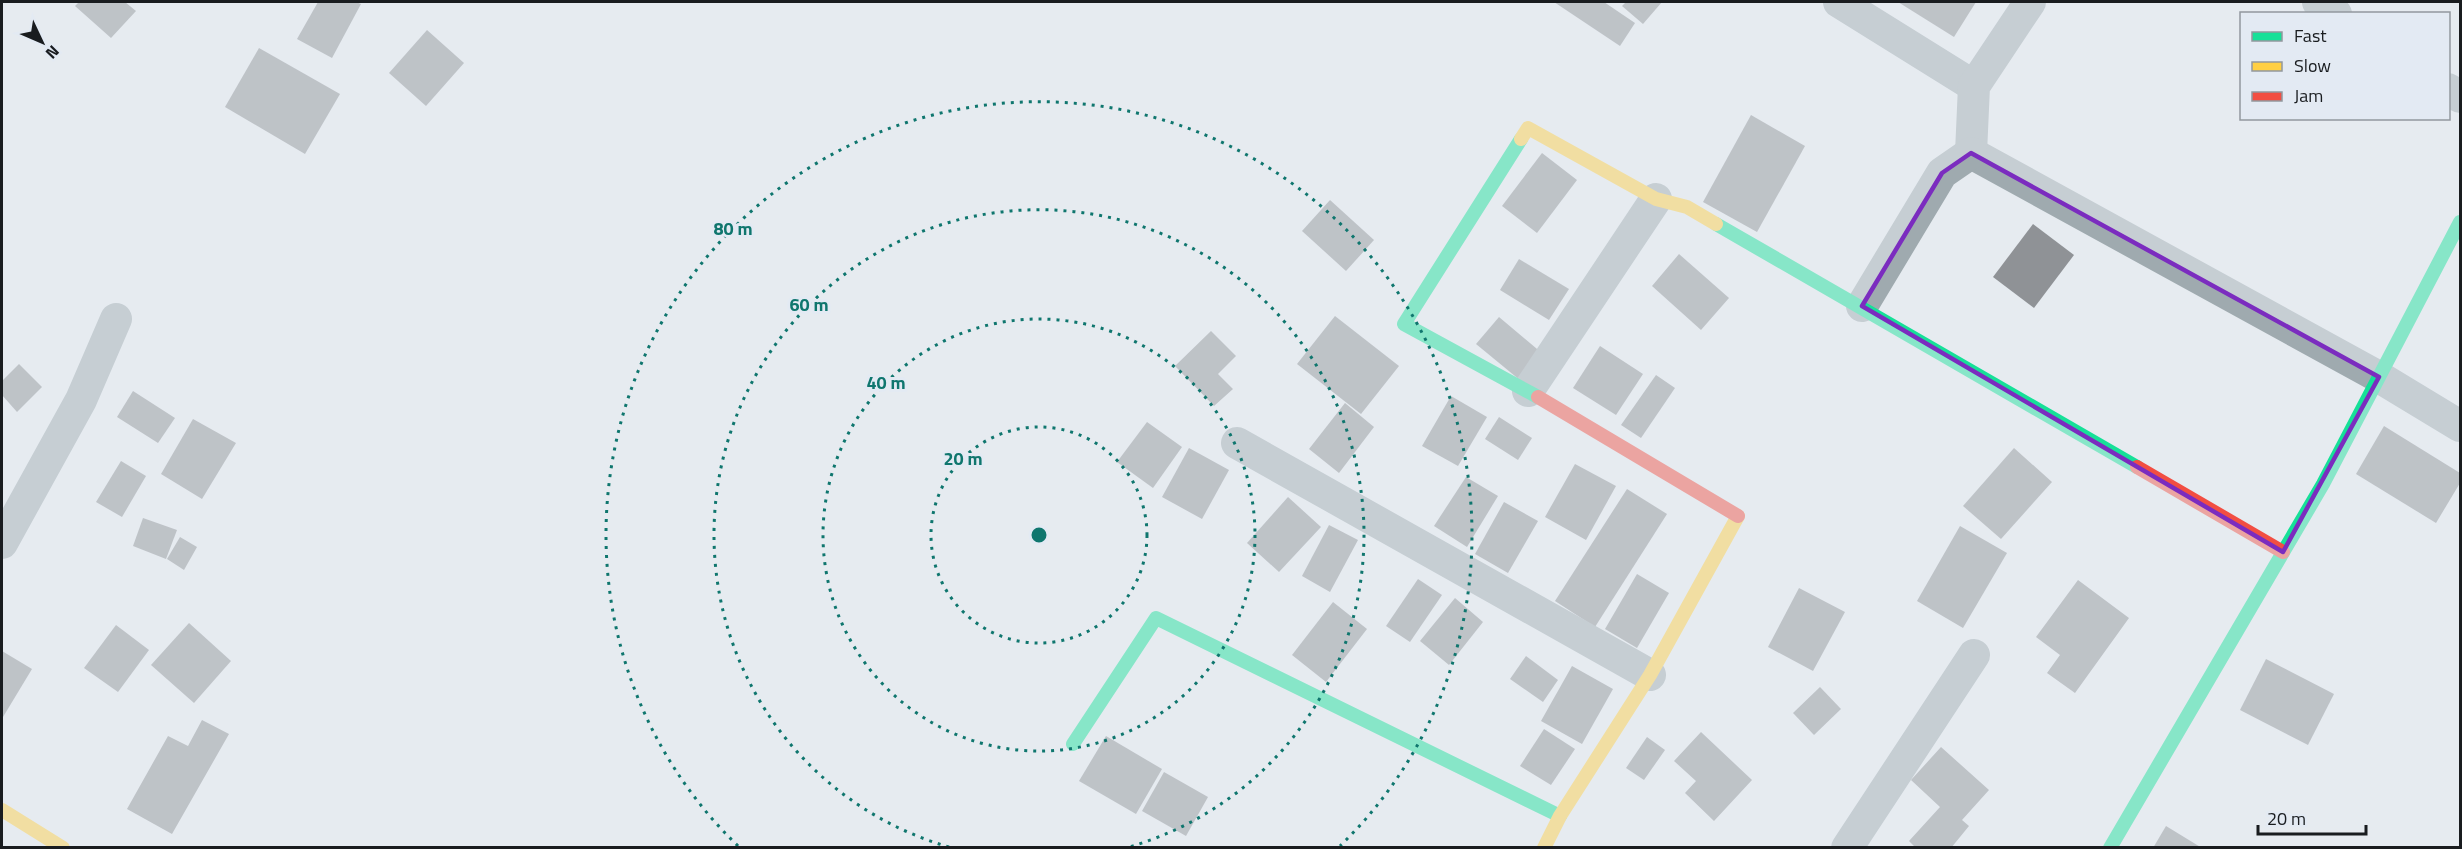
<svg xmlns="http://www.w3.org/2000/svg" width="2462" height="849" viewBox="0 0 2462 849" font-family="'Titillium Web',sans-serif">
	<rect width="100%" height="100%" fill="#e6ebf0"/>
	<g fill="#8f9296">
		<polygon points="79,2 125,2 136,11 111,38 75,6"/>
		<polygon points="318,2 356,2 361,4 332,58 297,39"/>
		<polygon points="1554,2 1604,2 1635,23 1620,46"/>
		<polygon points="1626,2 1662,2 1643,24 1622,6"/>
		<polygon points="1898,2 1976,2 1954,37"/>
		<polygon points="427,30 464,63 426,106 389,73"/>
		<polygon points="259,48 340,94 305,154 225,107"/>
		<polygon points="1751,115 1805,146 1757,232 1703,202"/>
		<polygon points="1542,153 1577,180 1537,233 1502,206"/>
		<polygon points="1330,200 1374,240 1346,271 1302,231"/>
		<polygon points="2033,224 2074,255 2034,308 1993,277"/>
		<polygon points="1679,254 1729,298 1701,330 1652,286"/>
		<polygon points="1519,259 1569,289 1549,320 1500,290"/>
		<polygon points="1335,316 1399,366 1361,414 1297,364"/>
		<polygon points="1499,317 1543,354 1521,381 1476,344"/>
		<polygon points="1211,331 1236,356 1218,374 1233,389 1214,406 1175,366"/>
		<polygon points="1600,346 1643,374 1616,415 1573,388"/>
		<polygon points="19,364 42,387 17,412 2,395 2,381"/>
		<polygon points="1656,375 1675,388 1641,438 1621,425"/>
		<polygon points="133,391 175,418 158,443 117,417"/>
		<polygon points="1451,396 1487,417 1458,466 1422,446"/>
		<polygon points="1345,403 1374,427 1339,473 1309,449"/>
		<polygon points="1499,417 1532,438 1518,460 1485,439"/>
		<polygon points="193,419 236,443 202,499 161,474"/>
		<polygon points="1147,422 1182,447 1153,488 1117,462"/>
		<polygon points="2384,426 2460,473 2460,483 2436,523 2356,474"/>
		<polygon points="1189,448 1229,470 1202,519 1162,497"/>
		<polygon points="2014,448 2052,482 2001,539 1963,506"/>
		<polygon points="121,461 146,476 122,517 96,502"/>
		<polygon points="1575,464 1616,486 1586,540 1545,517"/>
		<polygon points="1466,477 1498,496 1467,547 1434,526"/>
		<polygon points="1627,489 1667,514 1595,627 1555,601"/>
		<polygon points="1288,497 1321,527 1279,572 1247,543"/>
		<polygon points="1504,502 1538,521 1508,573 1475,554"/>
		<polygon points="143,518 177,530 166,559 133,546"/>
		<polygon points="1329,525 1358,540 1330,592 1302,576"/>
		<polygon points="1960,526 2007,553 1963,628 1917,601"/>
		<polygon points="180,537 197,547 184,570 167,559"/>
		<polygon points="1637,574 1669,593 1637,648 1605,629"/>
		<polygon points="1418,579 1442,595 1410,642 1386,626"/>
		<polygon points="2078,580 2129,618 2075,693 2047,673 2060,655 2036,637"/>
		<polygon points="1799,588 1845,612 1813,671 1768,647"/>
		<polygon points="1455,598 1483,622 1449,665 1420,641"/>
		<polygon points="1333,602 1367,629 1326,682 1292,655"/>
		<polygon points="189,623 231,661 194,703 151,665"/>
		<polygon points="116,625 149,650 118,692 84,668"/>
		<polygon points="2,651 32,669 3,717 2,716"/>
		<polygon points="1526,656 1558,680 1543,702 1510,679"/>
		<polygon points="2266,659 2334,694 2308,745 2240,710"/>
		<polygon points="1572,666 1613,689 1582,744 1541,721"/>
		<polygon points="1820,687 1841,709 1814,735 1793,713"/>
		<polygon points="202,720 229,734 172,834 127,809 168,736 188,746"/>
		<polygon points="1544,729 1575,749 1551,785 1520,766"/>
		<polygon points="1701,732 1752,780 1714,821 1685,793 1696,781 1674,761"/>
		<polygon points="1106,736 1162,769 1136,814 1079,781"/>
		<polygon points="1647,737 1665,750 1644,780 1626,768"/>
		<polygon points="1941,747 1989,790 1962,820 1969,826 1951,848 1916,848 1909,841 1940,807 1911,780"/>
		<polygon points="1164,772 1208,797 1186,836 1142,811"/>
		<polygon points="2166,826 2202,848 2153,848"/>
	</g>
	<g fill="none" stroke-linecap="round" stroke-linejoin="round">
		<g stroke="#9faaaf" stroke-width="32">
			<polyline points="1839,2 1974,86"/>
			<polyline points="2318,2 2336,14"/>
			<polyline points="2448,89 2460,97"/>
			<polyline points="1971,153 2379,377 2460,426"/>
			<polyline points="1971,153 1974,86 2030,2"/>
			<polyline points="1862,306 1942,173 1971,153"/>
			<polyline points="1528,391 1656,199"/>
			<polyline points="1237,443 1650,675"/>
			<polyline points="2,543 81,400 116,319"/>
			<polyline points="1847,848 1974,655"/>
		</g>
		<g stroke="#16e098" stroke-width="14">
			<polyline points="1521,139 1404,324 1538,397"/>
			<polyline points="1716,224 2137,467"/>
			<polyline points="1073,744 1156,618 1560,816"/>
			<polyline points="2110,848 2323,484 2460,222"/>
		</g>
		<g stroke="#ffcf43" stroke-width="14">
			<polyline points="1521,139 1528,128 1656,199 1687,207 1716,224"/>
			<polyline points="2,810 63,848"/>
			<polyline points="1544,848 1560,816 1650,675 1738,516"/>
		</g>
		<g stroke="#f24e42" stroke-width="14">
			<polyline points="1538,397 1738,516"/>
			<polyline points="2137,467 2283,552"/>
		</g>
	</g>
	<path d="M0 0H2462V849H0ZM1971 153 2379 377 2283 552 1862 306 1942 173Z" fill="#e6ebf0" fill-opacity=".55" fill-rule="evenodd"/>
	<path fill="none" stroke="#7b2cbf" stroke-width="4.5" stroke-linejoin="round" d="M1971 153 2379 377 2283 552 1862 306 1942 173Z"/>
	<g fill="none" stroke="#0f766e" stroke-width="3" stroke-dasharray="3 6">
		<circle cx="1039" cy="535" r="108"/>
		<circle cx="1039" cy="535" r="216"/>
		<path d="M949 847A325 325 0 1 1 1129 847"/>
		<path d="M738 846A433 433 0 1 1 1340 846"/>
	</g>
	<circle cx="1039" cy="535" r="9" fill="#0f766e" stroke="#e3eaf3" stroke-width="3"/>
	<g font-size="18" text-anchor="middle" font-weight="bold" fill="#0f766e" stroke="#e3eaf3" stroke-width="6" stroke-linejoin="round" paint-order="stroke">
		<text x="733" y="235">80 m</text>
		<text x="809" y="311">60 m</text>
		<text x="886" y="389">40 m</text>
		<text x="963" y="465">20 m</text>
	</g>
	<rect width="2462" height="849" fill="none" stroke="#191c1f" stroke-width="6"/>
	<rect x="2240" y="12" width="210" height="108" fill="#e3eaf3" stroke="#92989e" stroke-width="1.5"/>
	<rect x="2252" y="32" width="30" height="9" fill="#16e098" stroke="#92989e" stroke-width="1.5"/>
	<text x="2294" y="42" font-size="18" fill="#191c1f">Fast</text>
	<rect x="2252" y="62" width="30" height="9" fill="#ffcf43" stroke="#92989e" stroke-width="1.5"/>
	<text x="2294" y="72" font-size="18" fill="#191c1f">Slow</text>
	<rect x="2252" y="92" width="30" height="9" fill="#f24e42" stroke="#92989e" stroke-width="1.5"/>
	<text x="2294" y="102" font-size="18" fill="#191c1f">Jam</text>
	<g transform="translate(42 42) rotate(134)" stroke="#e3eaf3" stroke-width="4.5" paint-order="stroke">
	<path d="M0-4.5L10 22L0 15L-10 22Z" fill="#191c1f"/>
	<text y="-9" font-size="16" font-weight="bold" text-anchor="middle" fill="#191c1f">N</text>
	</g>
	<path d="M2258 825v9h108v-9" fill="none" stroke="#191c1f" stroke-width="3"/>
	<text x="2267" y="825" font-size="18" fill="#191c1f" stroke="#e3eaf3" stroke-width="4.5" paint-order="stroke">20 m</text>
</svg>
